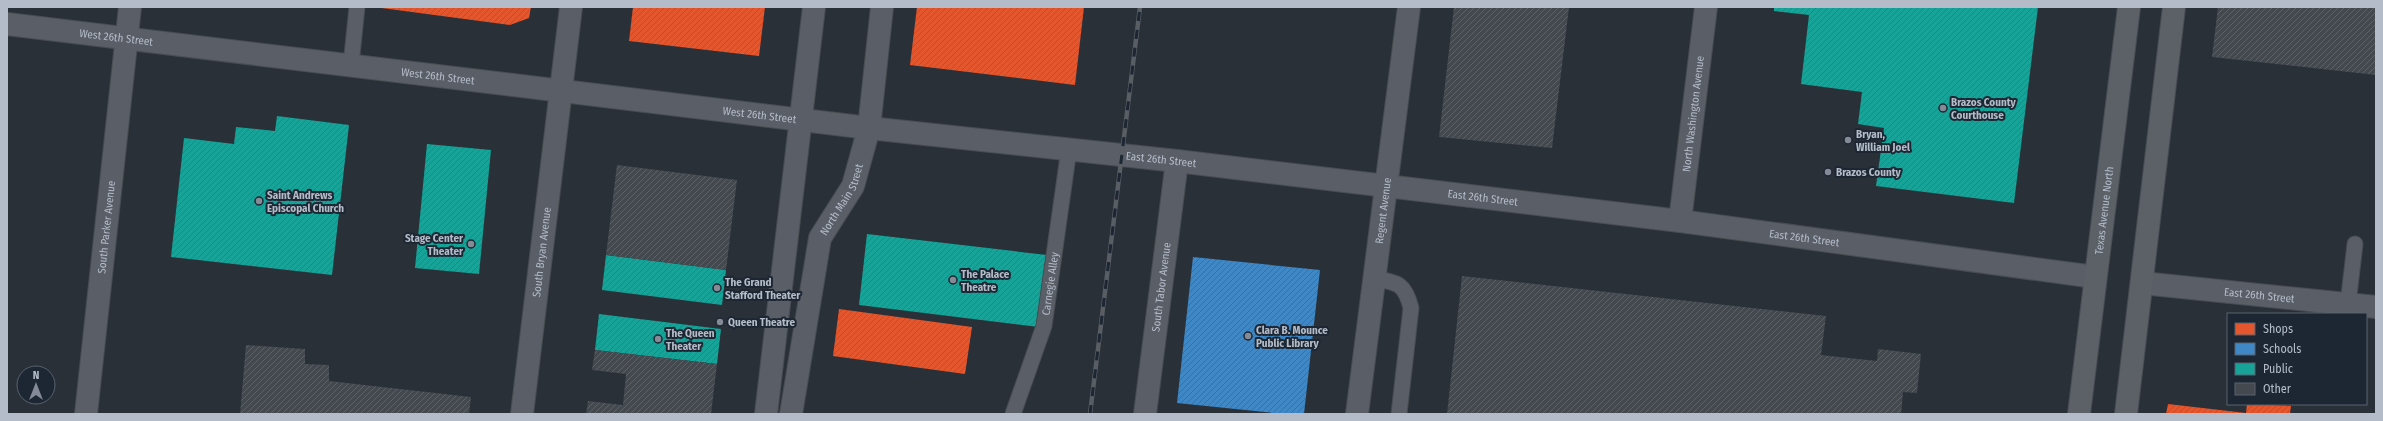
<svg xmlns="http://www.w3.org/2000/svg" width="2383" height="421" viewBox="0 0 2383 421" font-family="'Fira Sans Condensed',sans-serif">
	<defs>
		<pattern id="shops-hatch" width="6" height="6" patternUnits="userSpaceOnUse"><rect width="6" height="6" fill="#e4572e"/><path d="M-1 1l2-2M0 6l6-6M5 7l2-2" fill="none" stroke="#b84f32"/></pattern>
		<pattern id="schools-hatch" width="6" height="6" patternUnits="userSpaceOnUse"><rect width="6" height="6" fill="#3f88c5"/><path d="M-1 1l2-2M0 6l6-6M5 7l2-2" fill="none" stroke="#3c709c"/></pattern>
		<pattern id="public-hatch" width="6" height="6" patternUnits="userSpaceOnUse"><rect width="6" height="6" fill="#17a398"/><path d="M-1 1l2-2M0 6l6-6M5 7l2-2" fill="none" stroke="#1f8881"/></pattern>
		<pattern id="building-hatch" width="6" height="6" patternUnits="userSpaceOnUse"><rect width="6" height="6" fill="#444950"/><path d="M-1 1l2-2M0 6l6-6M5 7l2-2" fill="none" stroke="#5d6168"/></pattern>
	</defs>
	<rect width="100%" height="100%" fill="#2a3038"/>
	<g fill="url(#shops-hatch)">
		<polygon points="374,7 531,7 529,18 510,25"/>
		<polygon points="633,7 765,7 759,56 629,41"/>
		<polygon points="917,7 1084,7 1075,85 910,65"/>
		<polygon points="839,309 972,327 965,374 833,356"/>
		<polygon points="2168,404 2246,413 2247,404 2291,406 2290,414 2166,414"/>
	</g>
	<polygon fill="url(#schools-hatch)" points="1193,257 1320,270 1304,414 1283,414 1177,403"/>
	<g fill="url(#public-hatch)">
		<polygon points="1774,7 2038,7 2014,203 1876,186 1884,128 1858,124 1862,92 1801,84 1809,15 1774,11"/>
		<polygon points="277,116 349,125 332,275 171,257 184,138 234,144 236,127 275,131"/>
		<polygon points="427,144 491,150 479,274 415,268"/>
		<polygon points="867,234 1047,255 1039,327 859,305"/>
		<polygon points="606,255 726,270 722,305 602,290"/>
		<polygon points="599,314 721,329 717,364 595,350"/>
	</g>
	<g fill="url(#building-hatch)">
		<polygon points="1454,7 1569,7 1552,148 1439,137"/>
		<polygon points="2218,7 2376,7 2376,75 2212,57"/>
		<polygon points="617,165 737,180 726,270 606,255"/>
		<polygon points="1462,276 1826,316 1821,355 1877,361 1878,349 1921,354 1917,393 1903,392 1901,414 1447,414"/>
		<polygon points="246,345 305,349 305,364 329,365 329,381 471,397 469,414 240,414"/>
		<polygon points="595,350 717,364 711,414 586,414 588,401 623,405 626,374 592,370"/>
	</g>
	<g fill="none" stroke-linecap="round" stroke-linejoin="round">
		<defs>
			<g id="service">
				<polyline points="351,65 357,7"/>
				<path d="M1375 279C1398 282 1405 284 1411 308L1399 414"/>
				<polyline points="2348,304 2355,244"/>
				<path id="s1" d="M1013 414 1044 326 1069 149"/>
			</g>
			<g id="minor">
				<path id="s2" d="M7 24 869 128 1177 161 1680 221 2095 277"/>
				<path id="s3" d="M1680 221 1706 7"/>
				<path id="s4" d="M2142 283 2376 307"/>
				<path id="s5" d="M86 414 130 7"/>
				<path id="s6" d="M1145 414 1177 161"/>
				<path id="s7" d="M1357 414 1409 7"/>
			</g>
			<g id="tertiary">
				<path id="s8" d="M522 414 571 7"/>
				<polyline points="766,414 814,7"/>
				<path id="s9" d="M791 414 820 238 853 186 869 128 882 7"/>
			</g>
			<g id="primary">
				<path id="s10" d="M2079 414 2129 7"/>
				<polyline points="2126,414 2174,7"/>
			</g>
		</defs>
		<use href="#service" stroke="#484c53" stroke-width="17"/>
		<use href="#minor" stroke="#484c53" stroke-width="24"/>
		<use href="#tertiary" stroke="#484c53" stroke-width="24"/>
		<use href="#primary" stroke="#484c55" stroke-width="24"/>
		<use href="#service" stroke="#5a5e66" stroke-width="15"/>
		<use href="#minor" stroke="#5a5e66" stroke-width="22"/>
		<use href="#tertiary" stroke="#5a5e66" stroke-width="22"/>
		<use href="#primary" stroke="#5c6168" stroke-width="22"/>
		<defs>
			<polyline id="rail" points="1090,414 1140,7"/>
		</defs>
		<use href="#rail" stroke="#595d64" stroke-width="4.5"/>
		<use href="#rail" stroke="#1d2633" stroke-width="3" stroke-dasharray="9" stroke-linecap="butt"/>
	</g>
	<g fill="#848b96" stroke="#1d2633" stroke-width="1.5">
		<circle cx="1943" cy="108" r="4"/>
		<circle cx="1848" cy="140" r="4"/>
		<circle cx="1828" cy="172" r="4"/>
		<circle cx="259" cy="201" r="4"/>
		<circle cx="471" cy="244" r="4"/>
		<circle cx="953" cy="280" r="4"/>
		<circle cx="717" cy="288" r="4"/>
		<circle cx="720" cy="322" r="4"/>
		<circle cx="1248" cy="336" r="4"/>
		<circle cx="658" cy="339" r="4"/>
	</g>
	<g text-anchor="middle" stroke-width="4" stroke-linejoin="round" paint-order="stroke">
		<g font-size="11" fill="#b4bcc9" stroke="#1d2633">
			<text dy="4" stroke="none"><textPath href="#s2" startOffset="110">West 26th Street</textPath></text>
			<text dy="4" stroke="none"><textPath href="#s2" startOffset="434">West 26th Street</textPath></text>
			<text dy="4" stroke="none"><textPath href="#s3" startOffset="108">North Washington Avenue</textPath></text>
			<text dy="4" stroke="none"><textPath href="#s2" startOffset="758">West 26th Street</textPath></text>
			<text dy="4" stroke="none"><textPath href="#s2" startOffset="1162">East 26th Street</textPath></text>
			<text dy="4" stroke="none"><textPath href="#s2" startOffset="1486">East 26th Street</textPath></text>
			<text dy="4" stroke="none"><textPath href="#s9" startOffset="223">North Main Street</textPath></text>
			<text dy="4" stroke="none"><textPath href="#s10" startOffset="205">Texas Avenue North</textPath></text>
			<text dy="4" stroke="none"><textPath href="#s7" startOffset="205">Regent Avenue</textPath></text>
			<text dy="4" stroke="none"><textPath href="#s5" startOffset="188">South Parker Avenue</textPath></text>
			<text dy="4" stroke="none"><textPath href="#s2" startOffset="1810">East 26th Street</textPath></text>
			<text dy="4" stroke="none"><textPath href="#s8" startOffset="163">South Bryan Avenue</textPath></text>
			<text dy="4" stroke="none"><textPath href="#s1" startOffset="136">Carnegie Alley</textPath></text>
			<text dy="4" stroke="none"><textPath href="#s6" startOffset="128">South Tabor Avenue</textPath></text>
			<text dy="4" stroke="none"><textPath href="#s4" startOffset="118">East 26th Street</textPath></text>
		</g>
		<g font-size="11" font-weight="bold" fill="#b4bcc9" stroke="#1d2633" text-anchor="start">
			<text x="1951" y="106">Brazos County<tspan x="1951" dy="13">Courthouse</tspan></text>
			<text x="1856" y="138">Bryan,<tspan x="1856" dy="13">William Joel</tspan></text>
			<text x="1836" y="176">Brazos County</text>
			<text x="267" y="199">Saint Andrews<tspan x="267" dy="13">Episcopal Church</tspan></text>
			<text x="463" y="242" text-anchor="end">Stage Center<tspan x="463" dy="13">Theater</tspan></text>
			<text x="961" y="278">The Palace<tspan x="961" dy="13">Theatre</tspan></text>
			<text x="725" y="286">The Grand<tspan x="725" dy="13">Stafford Theater</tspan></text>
			<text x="728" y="326">Queen Theatre</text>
			<text x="1256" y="334">Clara B. Mounce<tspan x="1256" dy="13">Public Library</tspan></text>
			<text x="666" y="337">The Queen<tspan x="666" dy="13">Theater</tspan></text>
		</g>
	</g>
	<rect width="2383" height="421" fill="none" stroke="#b4bcc9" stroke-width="16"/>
	<rect x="2227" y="313" width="140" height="92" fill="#1d2633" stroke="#59626f"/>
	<rect x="2235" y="323" width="20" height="12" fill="#e4572e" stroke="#59626f"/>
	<text x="2263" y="333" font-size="12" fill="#b4bcc9">Shops</text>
	<rect x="2235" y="343" width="20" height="12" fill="#3f88c5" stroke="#59626f"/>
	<text x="2263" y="353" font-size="12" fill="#b4bcc9">Schools</text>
	<rect x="2235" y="363" width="20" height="12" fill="#17a398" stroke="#59626f"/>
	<text x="2263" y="373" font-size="12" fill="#b4bcc9">Public</text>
	<rect x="2235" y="383" width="20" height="12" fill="#444950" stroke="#59626f"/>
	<text x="2263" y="393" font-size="12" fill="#b4bcc9">Other</text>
	<g transform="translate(36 385)"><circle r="19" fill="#1d2633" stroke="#59626f"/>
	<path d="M0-3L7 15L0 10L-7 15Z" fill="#848b96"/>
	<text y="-6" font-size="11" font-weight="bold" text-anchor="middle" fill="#b4bcc9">N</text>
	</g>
</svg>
